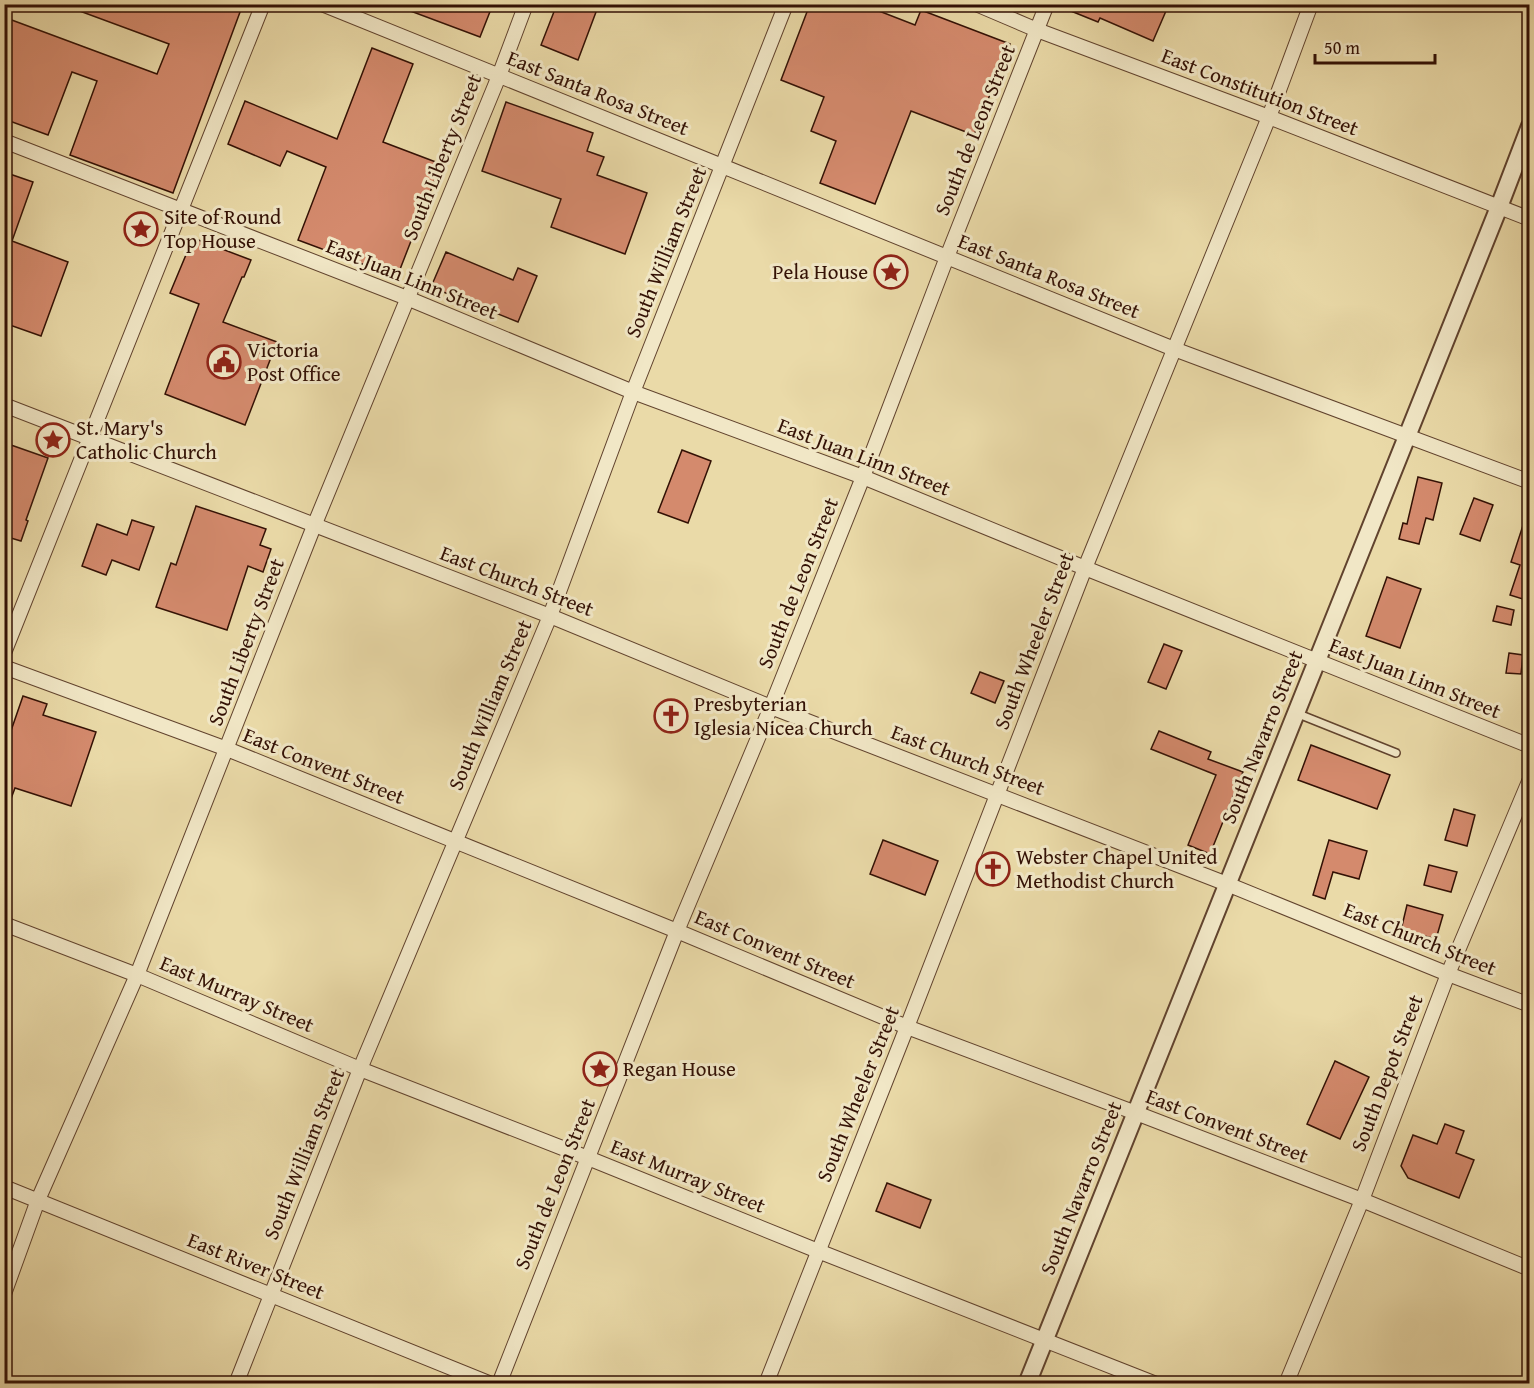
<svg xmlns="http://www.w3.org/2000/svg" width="1534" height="1388" viewBox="0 0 1534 1388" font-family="'Gentium Book Plus',serif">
	<rect width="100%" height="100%" fill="#eadaa8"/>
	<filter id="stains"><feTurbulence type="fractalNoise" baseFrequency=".00333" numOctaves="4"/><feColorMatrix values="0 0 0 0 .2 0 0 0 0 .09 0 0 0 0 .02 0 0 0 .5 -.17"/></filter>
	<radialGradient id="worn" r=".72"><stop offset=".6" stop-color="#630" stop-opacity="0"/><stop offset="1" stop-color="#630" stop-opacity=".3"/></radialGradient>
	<g fill="#d48a6d" stroke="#331105" stroke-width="1.5">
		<polygon points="66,4 243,4 173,193 70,155 97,81 72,72 48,135 4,119 4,30 9,19 157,74 169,44 66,6"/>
		<polygon points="397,4 493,4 480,37 397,6"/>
		<polygon points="557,4 599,4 578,60 541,45"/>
		<polygon points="810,4 861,4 915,25 921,10 1010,44 974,135 911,111 875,204 820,183 836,141 811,131 824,97 781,80"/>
		<polygon points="1106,4 1169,4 1153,41 1100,18 1098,22 1056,5"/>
		<polygon points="372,48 413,64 383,142 441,164 397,277 298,240 326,167 287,151 280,166 228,144 245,101 337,139"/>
		<polygon points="506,102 593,133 587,151 604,157 597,175 647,193 625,254 551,227 561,199 482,171"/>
		<polygon points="4,172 33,182 12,241 68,262 41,336 4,323"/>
		<polygon points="193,238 251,260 244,277 242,277 223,322 277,342 245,425 165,394 199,304 170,293"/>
		<polygon points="446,252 513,280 518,268 537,276 518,322 431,287"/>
		<polygon points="11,445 48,458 26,520 28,521 21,541 4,536 4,463"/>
		<polygon points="682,450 711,461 688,523 658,512"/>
		<polygon points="1418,477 1442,483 1433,520 1426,518 1419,544 1399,539 1403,523 1407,524"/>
		<polygon points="1474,498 1493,505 1480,541 1460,534"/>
		<polygon points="196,506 266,529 260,545 271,549 263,572 248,566 227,630 156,607 171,563 176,565"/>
		<polygon points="1527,513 1530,513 1530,588 1526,600 1510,595 1520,565 1511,562"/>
		<polygon points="132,520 154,527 139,570 112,560 106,575 82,566 97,524 127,535"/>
		<polygon points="1387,577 1421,589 1400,648 1366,636"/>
		<polygon points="1497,606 1514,610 1511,625 1493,621"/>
		<polygon points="1164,644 1182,651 1166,689 1148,682"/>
		<polygon points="1509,653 1523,655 1521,674 1506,673"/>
		<polygon points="980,672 1004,681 995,703 971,693"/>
		<polygon points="23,696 47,704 43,715 96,732 71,806 15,788 6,812 4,812 4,751"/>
		<polygon points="1159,731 1211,752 1208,759 1243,772 1210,854 1188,845 1216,775 1151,749"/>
		<polygon points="1311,745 1390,775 1377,809 1298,780"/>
		<polygon points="1454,809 1475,815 1467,846 1445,840"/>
		<polygon points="883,840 938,861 925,895 870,874"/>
		<polygon points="1329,840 1367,851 1359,879 1333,872 1325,899 1313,895"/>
		<polygon points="1429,865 1457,872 1451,892 1424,885"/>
		<polygon points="1407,905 1443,915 1436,939 1401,930"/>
		<polygon points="1335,1061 1369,1077 1340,1139 1307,1124"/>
		<polygon points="1445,1124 1464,1131 1456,1153 1474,1160 1459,1198 1408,1178 1401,1166 1413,1135 1437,1144"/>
		<polygon points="887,1183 931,1200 920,1228 876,1211"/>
	</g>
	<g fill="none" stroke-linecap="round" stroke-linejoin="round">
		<defs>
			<polyline id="service" points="1296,713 1396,753"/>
			<g id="minor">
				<polyline points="322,4 1174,349 1530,482"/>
				<polyline points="976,4 1037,30 1269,117 1530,219"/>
				<polyline points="4,141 407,298 633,392 863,477 1085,568 1530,746"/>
				<polyline points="4,405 550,616 771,707 1227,884 1448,974 1530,1005"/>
				<polyline points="4,653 263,4"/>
				<polyline points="4,667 227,749 677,931 907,1027 1136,1113 1362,1200 1530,1269"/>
				<polyline points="4,924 137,975 360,1069 588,1158 818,1251 1156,1384"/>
				<polyline points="4,1187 491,1384"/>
				<polyline points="4,1294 38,1200 137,975 314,526 499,76 526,4"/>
				<polyline points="236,1384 360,1069 550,616 633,392 786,4"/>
				<polyline points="499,1384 677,931 771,707 863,477 947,257 1047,4"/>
				<polyline points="766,1384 907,1027 1085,568 1269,117 1311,4"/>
				<polyline points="1286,1384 1362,1200 1448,974 1530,779"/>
			</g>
			<polyline id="tertiary" points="1027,1384 1499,207 1530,126"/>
		</defs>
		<use href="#service" stroke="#61432e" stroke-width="10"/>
		<use href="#minor" stroke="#61432e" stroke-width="16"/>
		<use href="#tertiary" stroke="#61432e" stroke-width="20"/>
		<use href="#service" stroke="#f1e7c6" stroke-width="7"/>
		<use href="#minor" stroke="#f1e7c6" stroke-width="14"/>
		<use href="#tertiary" stroke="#f1e7c6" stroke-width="16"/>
	</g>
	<defs>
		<symbol id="sight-ring" viewBox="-11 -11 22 22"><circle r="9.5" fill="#f1e7c6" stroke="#8f2418" stroke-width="1.5"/><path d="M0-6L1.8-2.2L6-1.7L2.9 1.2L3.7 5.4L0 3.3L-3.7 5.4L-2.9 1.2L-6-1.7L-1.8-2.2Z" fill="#8f2418"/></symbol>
		<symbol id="civic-ring" viewBox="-11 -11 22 22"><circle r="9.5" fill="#f1e7c6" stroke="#8f2418" stroke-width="1.5"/><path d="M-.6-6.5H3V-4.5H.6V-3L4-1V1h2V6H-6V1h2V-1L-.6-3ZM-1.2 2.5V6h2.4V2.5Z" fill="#8f2418"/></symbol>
		<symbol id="church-ring" viewBox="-11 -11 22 22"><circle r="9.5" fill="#f1e7c6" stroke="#8f2418" stroke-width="1.5"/><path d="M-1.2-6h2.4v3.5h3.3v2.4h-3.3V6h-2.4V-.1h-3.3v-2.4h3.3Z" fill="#8f2418"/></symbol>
	</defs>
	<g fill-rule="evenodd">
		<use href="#sight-ring" x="122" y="210" width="38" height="38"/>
		<use href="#sight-ring" x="872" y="253" width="38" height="38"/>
		<use href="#civic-ring" x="205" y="343" width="38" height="38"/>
		<use href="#sight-ring" x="34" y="421" width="38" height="38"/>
		<use href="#church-ring" x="652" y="697" width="38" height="38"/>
		<use href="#church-ring" x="974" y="850" width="38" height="38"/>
		<use href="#sight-ring" x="581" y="1050" width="38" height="38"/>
	</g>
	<g text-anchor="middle" stroke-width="6" stroke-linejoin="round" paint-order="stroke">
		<g font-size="21" fill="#331105" stroke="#f1e7c6">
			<text transform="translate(1260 92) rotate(21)" y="7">East Constitution Street</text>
			<text transform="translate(598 93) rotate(22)" y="7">East Santa Rosa Street</text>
			<text transform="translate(975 130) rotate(-68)" y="7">South de Leon Street</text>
			<text transform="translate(442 157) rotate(-68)" y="7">South Liberty Street</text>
			<text transform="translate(666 252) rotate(-68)" y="7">South William Street</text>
			<text transform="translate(1049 276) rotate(22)" y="7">East Santa Rosa Street</text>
			<text transform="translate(412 279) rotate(22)" y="7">East Juan Linn Street</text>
			<text transform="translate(864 457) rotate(21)" y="7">East Juan Linn Street</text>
			<text transform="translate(517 581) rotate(21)" y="7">East Church Street</text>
			<text transform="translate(798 583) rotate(-68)" y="7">South de Leon Street</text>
			<text transform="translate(1034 641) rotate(-69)" y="7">South Wheeler Street</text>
			<text transform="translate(246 642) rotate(-69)" y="7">South Liberty Street</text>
			<text transform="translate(1415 678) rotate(22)" y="7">East Juan Linn Street</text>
			<text transform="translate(490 705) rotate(-67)" y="7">South William Street</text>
			<text transform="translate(1262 737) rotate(-68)" y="7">South Navarro Street</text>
			<text transform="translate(968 760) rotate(21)" y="7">East Church Street</text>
			<text transform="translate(324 766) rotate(22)" y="7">East Convent Street</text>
			<text transform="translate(1420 939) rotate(22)" y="7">East Church Street</text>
			<text transform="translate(775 949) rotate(23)" y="7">East Convent Street</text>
			<text transform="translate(237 994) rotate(23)" y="7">East Murray Street</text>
			<text transform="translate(1387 1073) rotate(-69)" y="7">South Depot Street</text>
			<text transform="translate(858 1094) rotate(-68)" y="7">South Wheeler Street</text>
			<text transform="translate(1227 1126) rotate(21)" y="7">East Convent Street</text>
			<text transform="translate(304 1154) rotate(-68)" y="7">South William Street</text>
			<text transform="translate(688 1176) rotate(22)" y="7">East Murray Street</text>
			<text transform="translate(555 1184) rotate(-68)" y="7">South de Leon Street</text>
			<text transform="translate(1081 1188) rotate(-68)" y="7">South Navarro Street</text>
			<text transform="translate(256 1266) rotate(22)" y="7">East River Street</text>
		</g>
		<g font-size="21" fill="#331105" stroke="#f1e7c6" text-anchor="start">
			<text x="164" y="224">Site of Round<tspan x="164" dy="24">Top House</tspan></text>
			<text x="868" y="279" text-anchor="end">Pela House</text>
			<text x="247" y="357">Victoria<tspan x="247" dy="24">Post Office</tspan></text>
			<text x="76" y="435">St. Mary's<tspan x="76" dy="24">Catholic Church</tspan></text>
			<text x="694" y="711">Presbyterian<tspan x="694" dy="24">Iglesia Nicea Church</tspan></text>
			<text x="1016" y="864">Webster Chapel United<tspan x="1016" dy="24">Methodist Church</tspan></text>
			<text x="623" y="1076">Regan House</text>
		</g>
	</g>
	<rect width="1534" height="1388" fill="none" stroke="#eadaa8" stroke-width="24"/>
	<rect x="6" y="6" width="1522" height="1376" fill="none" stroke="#331105" stroke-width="3"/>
	<rect x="12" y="12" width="1510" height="1364" fill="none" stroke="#331105" stroke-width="1.5"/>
	<path d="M1315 54v9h120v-9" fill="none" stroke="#331105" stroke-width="3"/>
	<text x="1324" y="54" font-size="18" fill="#331105" stroke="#f1e7c6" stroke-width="4.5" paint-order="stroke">50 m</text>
	<rect width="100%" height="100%" filter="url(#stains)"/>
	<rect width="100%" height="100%" fill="url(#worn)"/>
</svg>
